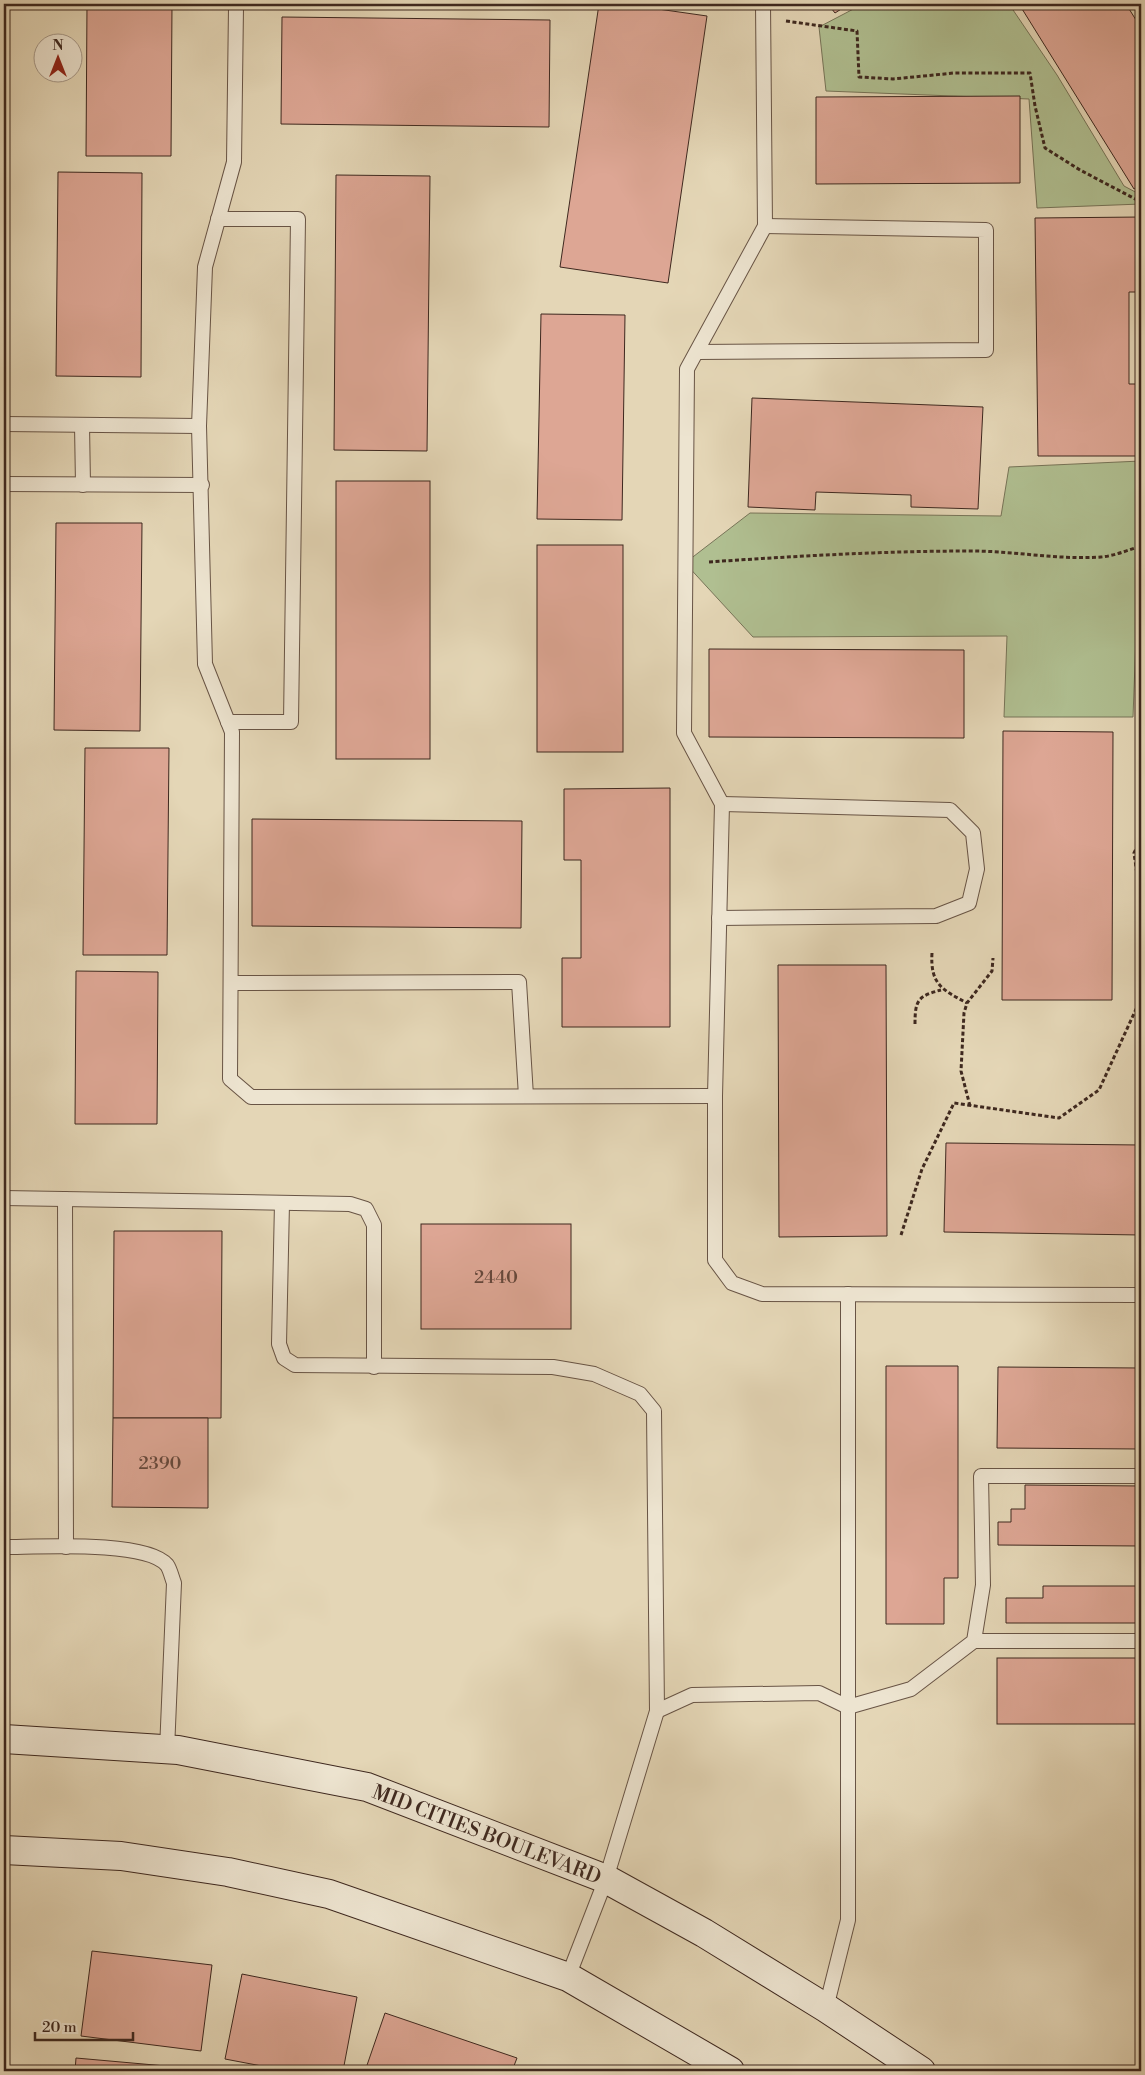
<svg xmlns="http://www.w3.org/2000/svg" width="1145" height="2075" viewBox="0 0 1145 2075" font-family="'Libre Bodoni',serif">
	<rect width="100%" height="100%" fill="#e4d6b6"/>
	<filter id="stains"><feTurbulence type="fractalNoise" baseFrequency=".004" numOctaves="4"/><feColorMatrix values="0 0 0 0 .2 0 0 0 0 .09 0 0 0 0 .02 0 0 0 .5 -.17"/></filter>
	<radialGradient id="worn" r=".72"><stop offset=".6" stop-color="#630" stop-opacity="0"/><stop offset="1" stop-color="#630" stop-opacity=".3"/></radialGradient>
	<g fill="#b0bf91" stroke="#777458">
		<polygon points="863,4 1009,4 1057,75 1124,186 1141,195 1141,204 1037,208 1029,99 826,91 819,27"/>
		<polygon points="1141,461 1141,636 1136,636 1133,717 1004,717 1007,636 753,637 685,563 750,513 1001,516 1009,467"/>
		<polygon points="1141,651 1141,732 1139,732"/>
	</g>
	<g fill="#dda694" stroke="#3e281f">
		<polygon points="87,4 172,4 171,156 86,156"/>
		<polygon points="599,4 623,4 707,16 668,283 560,267"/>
		<polygon points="828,4 849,4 835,13"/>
		<polygon points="1019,4 1126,4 1141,28 1141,185 1134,189"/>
		<polygon points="282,17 550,20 549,127 281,124"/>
		<polygon points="1020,96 1020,183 816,184 816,97"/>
		<polygon points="58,172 142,173 141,377 56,376"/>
		<polygon points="336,175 430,176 427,451 334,450"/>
		<polygon points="1141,217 1141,292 1129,292 1129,384 1141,384 1141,456 1038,456 1035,218"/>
		<polygon points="541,314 625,315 622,520 537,519"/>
		<polygon points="752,398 983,407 978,509 911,507 911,495 816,492 815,510 748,507"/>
		<rect x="336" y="481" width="94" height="278"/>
		<polygon points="56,523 142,523 140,731 54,730"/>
		<rect x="537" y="545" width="86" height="207"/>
		<polygon points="709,649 964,650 964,738 709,737"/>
		<polygon points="1003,731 1113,732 1112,1000 1002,1000"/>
		<polygon points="85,748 169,748 167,955 83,955"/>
		<polygon points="670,788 670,1027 562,1027 562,958 581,958 581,860 564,860 564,789"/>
		<polygon points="252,819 522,821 521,928 252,926"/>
		<polygon points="778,965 886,965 887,1236 779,1237"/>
		<polygon points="76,971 158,972 157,1124 75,1124"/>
		<polygon points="946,1143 1141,1145 1141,1235 944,1232"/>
		<rect x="421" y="1224" width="150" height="105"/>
		<polygon points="114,1231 222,1231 221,1418 113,1418"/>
		<polygon points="886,1366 958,1366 958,1578 944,1578 944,1624 886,1624"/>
		<polygon points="998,1367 1141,1368 1141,1449 997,1448"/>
		<polygon points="113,1418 208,1418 208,1508 112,1507"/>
		<polygon points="1025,1485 1141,1486 1141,1546 998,1545 998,1522 1011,1522 1011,1509 1025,1509"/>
		<polygon points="1043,1586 1141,1586 1141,1623 1006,1623 1006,1598 1043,1598"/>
		<rect x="997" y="1658" width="144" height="66"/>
		<polygon points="92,1951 212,1965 201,2051 81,2036"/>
		<polygon points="242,1974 357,1997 343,2071 288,2071 225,2059"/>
		<polygon points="385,2013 517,2058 512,2071 365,2071"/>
		<polygon points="76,2058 177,2067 177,2071 75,2071"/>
	</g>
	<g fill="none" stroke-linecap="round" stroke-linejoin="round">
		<defs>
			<g id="lane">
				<polyline points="238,4 236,7 234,162 205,267 199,426 205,664 232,732 230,1079 251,1097 715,1096"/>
				<polyline points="763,4 765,226 687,369 684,733 722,804 715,1096 715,1260 732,1283 762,1294 1141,1295"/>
				<polyline points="218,219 298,219 291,722 228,722"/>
				<polyline points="697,352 986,350 986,230 765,226"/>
				<polyline points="4,424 199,426"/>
				<polyline points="82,425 83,485"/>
				<polyline points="4,484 202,485"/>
				<polyline points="719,918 936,916 969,903 977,869 973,833 950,810 722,804"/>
				<polyline points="231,983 519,982 526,1096"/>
				<polyline points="4,1198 350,1204 366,1209 374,1225 374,1367"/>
				<polyline points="65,1199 66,1547"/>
				<polyline points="282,1203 279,1344 284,1358 295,1365 553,1367 594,1374 640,1394 654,1411 657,1711 606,1879 568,1977"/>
				<path d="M4 1547C37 1547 146 1540 167 1565 170 1569 172 1578 174 1583L167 1750"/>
				<polyline points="974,1641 1141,1641"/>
				<polyline points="657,1711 692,1695 819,1693 848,1707 911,1689 974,1641 983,1585 981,1476 1141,1476"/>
				<polyline points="826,2008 848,1920 848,1294"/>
			</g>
			<g id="secondary">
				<polyline points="4,1739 178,1750 367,1787 606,1879 704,1933 826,2008 921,2071"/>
				<polyline points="4,1850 121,1856 228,1872 329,1894 568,1977 730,2071"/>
			</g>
		</defs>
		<use href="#lane" stroke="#685445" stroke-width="16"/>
		<use href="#secondary" stroke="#3e281f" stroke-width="30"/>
		<g stroke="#3e281f" stroke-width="3" stroke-dasharray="4 2.5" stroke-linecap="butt">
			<polyline points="786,21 857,31 859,77 893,79 954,73 1030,73 1035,106 1045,148 1080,170 1141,202"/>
			<path d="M709 562C797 556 884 551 972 551 1015 551 1057 560 1101 557 1114 556 1128 550 1141 546"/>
			<polyline points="1141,838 1134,853 1141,903"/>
			<path d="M932 953C930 985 943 990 967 1003"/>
			<path d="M915 1024C915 1000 918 996 941 990"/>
			<polyline points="970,1106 961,1071 964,1013 967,1003 992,971 993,958"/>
			<polyline points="901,1235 922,1169 954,1103 1059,1118 1099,1090 1137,1007 1141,966"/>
		</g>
		<use href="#lane" stroke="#ede4d0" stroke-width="14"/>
		<use href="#secondary" stroke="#ede4d0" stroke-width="28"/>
	</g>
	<g text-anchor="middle" stroke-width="4.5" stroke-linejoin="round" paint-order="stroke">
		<g font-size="18" fill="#66483c">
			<text x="496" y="1283">2440</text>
			<text x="160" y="1469">2390</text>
		</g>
		<g font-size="20" fill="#3e281f" stroke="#ede4d0">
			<text transform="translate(487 1834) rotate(21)" y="7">MID CITIES BOULEVARD</text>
		</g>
	</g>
	<rect width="1145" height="2075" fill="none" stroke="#e4d6b6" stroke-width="20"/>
	<rect x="5" y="5" width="1135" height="2065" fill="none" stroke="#3e281f" stroke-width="2.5"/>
	<rect x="10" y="10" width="1125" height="2055" fill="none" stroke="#3e281f"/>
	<g transform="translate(58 58)"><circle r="24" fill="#ede4d0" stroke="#a79989"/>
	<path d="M0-4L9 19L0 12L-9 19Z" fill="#8f2418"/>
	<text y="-8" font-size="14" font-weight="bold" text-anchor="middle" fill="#3e281f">N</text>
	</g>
	<path d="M35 2032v8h98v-8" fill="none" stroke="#3e281f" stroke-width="2.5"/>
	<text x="42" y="2032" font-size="15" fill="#3e281f" stroke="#ede4d0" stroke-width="4" paint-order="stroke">20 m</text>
	<rect width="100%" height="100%" filter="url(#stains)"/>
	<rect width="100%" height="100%" fill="url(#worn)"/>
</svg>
